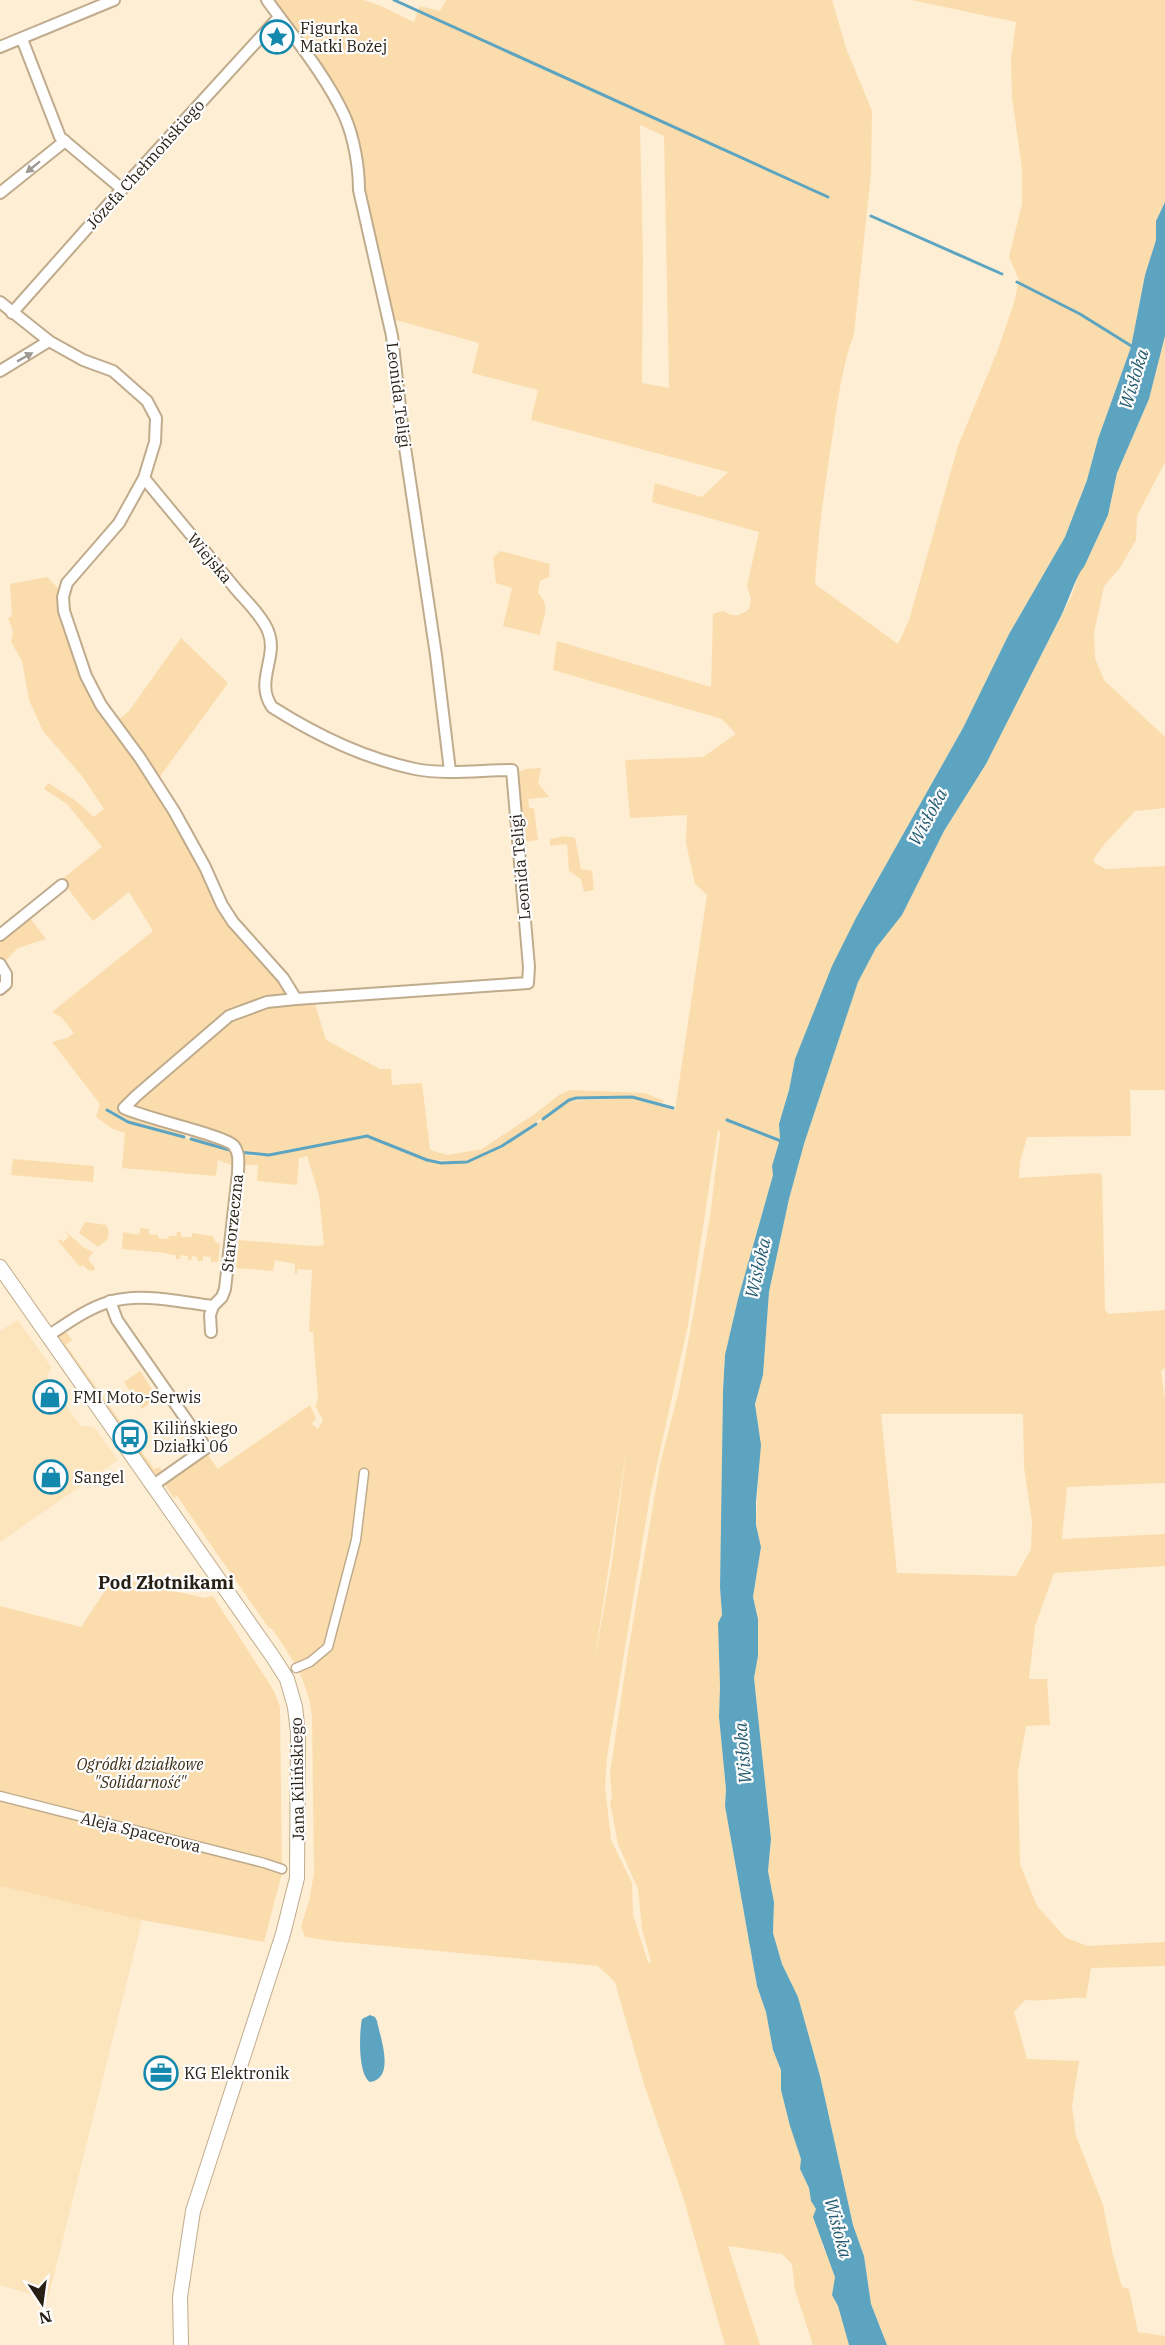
<svg xmlns="http://www.w3.org/2000/svg" width="1165" height="2345" viewBox="0 0 1165 2345" font-family="'IBM Plex Serif',serif">
	<rect width="100%" height="100%" fill="#feeed4"/>
	<g fill="#fce4bc">
		<polygon points="18,1320 51,1367 47,1377 74,1417 81,1426 94,1427 118,1460 0,1542 0,1331"/>
		<polygon points="0,1886 142,1920 48,2299 0,2285"/>
	</g>
	<g fill="#fbddad" fill-rule="evenodd">
		<path d="M272 0H363L381 6 414 22 420 6 440 11 446 0H832L846 48 872 111 871 173 854 334C842 366 838 400 833 433 825 484 818 534 815 584L898 644 909 620 958 446 997 352 1014 303 1019 280 1009 257 1022 204V169L1012 97 1011 60 1016 22 911 0H1165V202L1156 221V240L1145 275 1131 347 1098 439 1087 480 1065 537 1009 634 963 728 857 916 795 1059 789 1090 779 1124 780 1139 772 1166 773 1175 738 1299 725 1355 723 1391 720 1587 722 1615 718 1623 720 1686 719 1717 726 1789 725 1806 757 1986 766 2012 773 2050 781 2070V2090L790 2126 801 2159 800 2169 809 2188 811 2201 816 2209 823 2248 829 2256 835 2277 832 2295 838 2306 849 2345H813L795 2290 792 2264 782 2254 728 2246 760 2345H725L683 2197 645 2087 615 1982 598 1966 332 1941 305 1937 301 1926 309 1901 314 1873 312 1717C309 1683 292 1658 273 1630L268 1627 177 1496 174 1498 165 1485 207 1454 218 1469 310 1405 316 1418 312 1424 318 1429 323 1420 315 1406 318 1400 313 1332H309L312 1270 298 1269 297 1274H295V1264L275 1260 273 1271 236 1268 239 1240 313 1246 324 1245 319 1195 307 1156 299 1158 297 1185 257 1181 258 1165H231L218 1160 216 1176 122 1168 125 1133 113 1129 96 1117 100 1104 52 1042 67 1038 74 1033 61 1017 52 1012 153 931 129 892 93 921 61 880 102 847 67 804 44 789 48 783 75 800 94 817 104 809 82 776 43 731 29 700 22 661 11 642 13 632 8 618 12 616 10 584 47 577 63 593 97 706 109 728 129 711 181 638 228 683 153 786 183 829 218 903 292 991 314 1001 326 1040 380 1069H391L392 1085 422 1083 430 1150 448 1155 482 1149 536 1113 559 1095 570 1090 645 1093 664 1101 662 1103 632 1096 569 1099 503 1145 474 1159 461 1162 425 1159 366 1135 260 1155 191 1138 192 1135 186 1134 185 1137 127 1122 108 1110 109 1113 127 1123 253 1156H270L367 1137 426 1161 440 1163H467L503 1147 569 1101 632 1098 675 1110 707 895 695 884 686 843 687 815 630 818 625 760 703 757 736 734 722 719 553 670 557 641 711 687 713 614 723 611C734 617 739 617 749 609L751 599 747 586 759 532 652 502 655 483 702 497 728 472 531 420 538 390 472 373 479 343 392 319 349 117ZM640 125 664 136 669 388 642 383 643 257ZM718 1129 720 1133 710 1217 693 1316 679 1390 660 1464 628 1652 610 1773 612 1798 610 1802 618 1844 638 1889 642 1929 651 1962H648L633 1915 632 1883 611 1840 605 1786 607 1758 650 1496 688 1325ZM628 1438 612 1562 594 1664 628 1439Z"/>
		<path d="M1165 336V462L1137 516 1136 540 1120 568 1104 586 1094 633 1095 658 1104 680 1165 737V808L1135 811C1124 824 1097 849 1093 862L1106 869 1165 866V1090H1130L1131 1136 1027 1137 1020 1162 1019 1178 1099 1173 1102 1176 1105 1309 1108 1314 1165 1310V1368L1161 1371 1165 1399V1483L1067 1487 1062 1539 1165 1534V1566L1054 1573 1035 1626 1029 1679H1047L1050 1725 1026 1726 1018 1771 1020 1864 1037 1906 1066 1938 1088 1946 1165 1942V1966L1091 1968 1086 1998C1065 1997 1046 2002 1025 2000L1014 2012 1027 2059 1079 2061 1072 2106 1076 2136 1103 2205 1113 2255 1122 2287 1129 2289 1138 2332 1165 2336V2345H887L871 2304 864 2256 853 2225 820 2076 798 1997 782 1964 773 1933 774 1902 768 1871 771 1839 754 1678 758 1656V1619L753 1597 761 1547 756 1525 760 1440 755 1404 763 1375 769 1292 789 1199 804 1144 858 982 876 948 902 915 944 831 986 764 1072 595 1079 572 1084 567 1108 515 1117 473 1149 399ZM881 1414H1023L1024 1467 1032 1522 1031 1549 1016 1576 897 1573Z"/>
		<path d="M500 551 550 564 549 577 540 581 538 593C552 607 542 619 540 635L503 626 512 588 496 583 493 558Z"/>
		<polygon points="541,768 538,783 549,797 528,799 529,808 534,808 538,840 523,842 522,831 524,822 519,803 521,790 516,773 525,769"/>
		<polygon points="565,836 575,838 581,869 592,871 594,890 584,892 581,879 569,871 567,844 550,846 550,839"/>
		<polygon points="30,918 46,939 18,948 3,963 0,959 0,938"/>
		<polygon points="13,1159 94,1166 93,1182 11,1175"/>
		<polygon points="85,1222 106,1225 109,1231 107,1240 98,1247 79,1233"/>
		<polygon points="141,1228 149,1229 149,1234 158,1235 158,1238 168,1239 169,1236 176,1236 177,1232 181,1232 181,1237 192,1237 192,1233 213,1236 215,1242 220,1244 218,1262 211,1262 211,1257 203,1256 203,1261 198,1261 197,1257 192,1256 191,1260 188,1260 188,1256 181,1255 180,1259 176,1259 176,1255 167,1254 167,1253 122,1249 123,1232 139,1235"/>
		<polygon points="64,1230 83,1247 93,1252 88,1259 95,1268 94,1271 88,1270 83,1265 80,1267 58,1241 60,1239 63,1242 69,1237"/>
		<polygon points="66,1332 72,1340 66,1345 154,1469 160,1467 162,1472 155,1475 130,1441 132,1439 128,1433 126,1434 58,1336"/>
		<polygon points="140,1371 158,1398 142,1409 124,1382"/>
		<polygon points="114,1577 204,1598 213,1596 274,1691 280,1707 282,1873 264,1942 142,1920 0,1886 0,1606 81,1627"/>
	</g>
	<g fill="#5da4c1">
		<path d="M1165 202V336L1149 399 1117 473 1108 515 1084 567C1077 573 1067 605 1061 616L986 764 944 831 902 915 876 948 858 982 804 1144 789 1199 769 1292 763 1375 755 1404 761 1445 756 1502V1525L761 1547 753 1597 758 1619V1656L754 1678 771 1839 768 1871 774 1902 773 1933 782 1964 798 1997 820 2076 853 2225 864 2256 871 2304 887 2345H849L838 2306 832 2295 835 2277 813 2217 816 2209 811 2201 809 2188 800 2169 801 2159 790 2126 781 2090V2070L773 2050 766 2012 757 1986 725 1806 726 1789 719 1717 720 1686 718 1623 722 1615 720 1587 723 1391 725 1355 738 1299 773 1175 772 1166 780 1139 779 1124 789 1090 795 1059 832 966 857 916 963 728 1009 634 1065 537 1087 480 1098 439 1131 347 1145 275 1156 240V221Z"/>
		<path d="M370 2015 375 2017 377 2021C380 2037 396 2078 370 2082 358 2074 359 2033 362 2019Z"/>
	</g>
	<g fill="none" stroke-linecap="round" stroke-linejoin="round">
		<g stroke="#5da4c1" stroke-width="3">
			<polyline points="394,0 828,197"/>
			<polyline points="871,216 1002,274"/>
			<polyline points="1017,282 1080,314 1133,347"/>
			<polyline points="107,1110 128,1122 184,1137"/>
			<polyline points="543,1119 569,1100 576,1098 632,1097 673,1108"/>
			<polyline points="727,1120 781,1141"/>
			<polyline points="191,1139 233,1151"/>
			<polyline points="239,1152 269,1155 367,1136 427,1160 441,1163 467,1162 502,1146 536,1124"/>
		</g>
		<defs>
			<g id="pedestrian">
				<polyline points="296,1668 310,1662 328,1647 356,1540 364,1473"/>
				<polyline points="0,1796 264,1863 282,1869"/>
			</g>
			<g id="minor">
				<path d="M267 0C293 36 327 77 345 117 354 138 359 167 359 190L392 336 403 434 436 655 450 771"/>
				<polyline points="22,39 60,137 122,189"/>
				<polyline points="0,47 114,0"/>
				<polyline points="0,193 65,141"/>
				<path d="M0 302 49 341 83 360 113 371 147 401 156 418 155 442 144 478C174 515 205 551 235 588 245 600 263 617 268 631 279 657 254 681 272 707 316 735 363 758 415 769 446 775 481 770 512 770L529 967 528 983 296 999 283 978 233 922 222 905 205 867 174 811 140 758 101 705 86 676 64 611 63 597 67 583 119 523 144 478"/>
				<polyline points="12,313 122,189 279,17"/>
				<polyline points="0,371 49,341"/>
				<polyline points="0,935 62,885"/>
				<polyline points="0,964 6,974 6,984 0,989"/>
				<polyline points="110,1301 117,1320 206,1448 152,1486"/>
				<polyline points="211,1332 210,1315 213,1306"/>
				<path d="M48 1336C66 1324 88 1308 109 1302 141 1292 180 1302 213 1306L222 1297 225 1289 238 1173C238 1163 240 1154 234 1146 227 1136 144 1118 124 1108L136 1096 229 1016 267 1002 296 999"/>
			</g>
			<polyline id="tertiary" points="0,1267 273,1657 287,1679 295,1707 298,1733 297,1878 283,1934 193,2211 180,2297 181,2345"/>
		</defs>
		<use href="#pedestrian" stroke="#c0ac8d" stroke-width="11"/>
		<use href="#minor" stroke="#c0ac8d" stroke-width="14"/>
		<use href="#tertiary" stroke="#c0ac8d" stroke-width="16"/>
		<use href="#pedestrian" stroke="#fff" stroke-width="8"/>
		<use href="#minor" stroke="#fff" stroke-width="10"/>
		<use href="#tertiary" stroke="#fff" stroke-width="14"/>
	</g>
	<defs><path id="oneway-solid" d="M-6-.8H1V-3.2L6.5 0L1 3.2V.8H-6Z" transform="scale(1.5)"/></defs>
	<g fill="#9e9b95">
		<use href="#oneway-solid" transform="translate(33 167) rotate(141)"/>
		<use href="#oneway-solid" transform="translate(25 357) rotate(-29)"/>
	</g>
	<defs>
		<symbol id="sight-ring" viewBox="-11 -11 22 22"><circle r="9.5" fill="#fdfdfd" stroke="#1488ad" stroke-width="1.5"/><path d="M0-6L1.8-2.2L6-1.7L2.9 1.2L3.7 5.4L0 3.3L-3.7 5.4L-2.9 1.2L-6-1.7L-1.8-2.2Z" fill="#1488ad"/></symbol>
		<symbol id="shop-ring" viewBox="-11 -11 22 22"><circle r="9.5" fill="#fdfdfd" stroke="#1488ad" stroke-width="1.5"/><path d="M-5-2.5h2.3a2.7 3.5 0 0 1 5.4 0H5L5.5 6h-11ZM-1.5-2.5h3a1.5 2.3 0 0 0-3 0Z" fill="#1488ad"/></symbol>
		<symbol id="bus-ring" viewBox="-11 -11 22 22"><circle r="9.5" fill="#fdfdfd" stroke="#1488ad" stroke-width="1.5"/><path d="M-5-6H5V4H4V6H2V4H-2V6H-4V4H-5ZM-3.5-4V0h7V-4ZM-3.5 1.2v1.5H-2V1.2ZM2 1.2v1.5H3.5V1.2Z" fill="#1488ad"/></symbol>
		<symbol id="office-ring" viewBox="-11 -11 22 22"><circle r="9.5" fill="#fdfdfd" stroke="#1488ad" stroke-width="1.5"/><path d="M-6-3h4V-5.5h4V-3h4V5H-6ZM-1-4.5V-3h2v-1.5ZM-6 0V1H6V0Z" fill="#1488ad"/></symbol>
	</defs>
	<g fill-rule="evenodd">
		<use href="#sight-ring" x="258" y="18" width="38" height="38"/>
		<use href="#shop-ring" x="31" y="1378" width="38" height="38"/>
		<use href="#bus-ring" x="111" y="1418" width="38" height="38"/>
		<use href="#shop-ring" x="32" y="1458" width="38" height="38"/>
		<use href="#office-ring" x="142" y="2054" width="38" height="38"/>
	</g>
	<g text-anchor="middle" stroke-width="4.5" stroke-linejoin="round" paint-order="stroke">
		<g font-size="16" fill="#282014" stroke="#fdfdfd" text-anchor="start">
			<text x="300" y="34">Figurka<tspan x="300" dy="18">Matki Bożej</tspan></text>
			<text x="73" y="1403">FMI Moto-Serwis</text>
			<text x="153" y="1434">Kilińskiego<tspan x="153" dy="18">Działki 06</tspan></text>
			<text x="74" y="1483">Sangel</text>
			<text x="184" y="2079">KG Elektronik</text>
		</g>
		<g font-size="16" fill="#282014" stroke="#fdfdfd">
			<text transform="translate(145 164) rotate(-48)" y="6">Józefa Chełmońskiego</text>
			<text transform="translate(399 395) rotate(83)" y="6">Leonida Teligi</text>
			<text transform="translate(210 558) rotate(50)" y="6">Wiejska</text>
			<text transform="translate(520 867) rotate(-95)" y="6">Leonida Teligi</text>
			<text transform="translate(232 1223) rotate(-84)" y="6">Starorzeczna</text>
			<text transform="translate(297 1779) rotate(-91)" y="6">Jana Kilińskiego</text>
			<text transform="translate(141 1832) rotate(14)" y="6">Aleja Spacerowa</text>
		</g>
		<g font-size="16" font-style="italic" fill="#3d2e14" stroke="#fdfdfd">
			<text x="140" y="1770">Ogródki działkowe<tspan x="140" dy="18">"Solidarność"</tspan></text>
		</g>
		<g font-size="18" font-style="italic" fill="#245c71" stroke="#fdfdfd">
			<text transform="translate(1134 379) rotate(-73)" y="6">Wisłoka</text>
			<text transform="translate(928 817) rotate(-62)" y="6">Wisłoka</text>
			<text transform="translate(758 1268) rotate(-77)" y="6">Wisłoka</text>
			<text transform="translate(743 1753) rotate(-95)" y="6">Wisłoka</text>
			<text transform="translate(838 2228) rotate(75)" y="6">Wisłoka</text>
		</g>
		<g font-size="18" font-weight="bold" fill="#282014" stroke="#fdfdfd">
			<text x="166" y="1589">Pod Złotnikami</text>
		</g>
	</g>
	<g transform="translate(42 2303) rotate(167)" stroke="#fdfdfd" stroke-width="4.5" paint-order="stroke">
	<path d="M0-4.5L10 22L0 15L-10 22Z" fill="#282014"/>
	<text y="-9" font-size="16" font-weight="bold" text-anchor="middle" fill="#282014">N</text>
	</g>
</svg>
